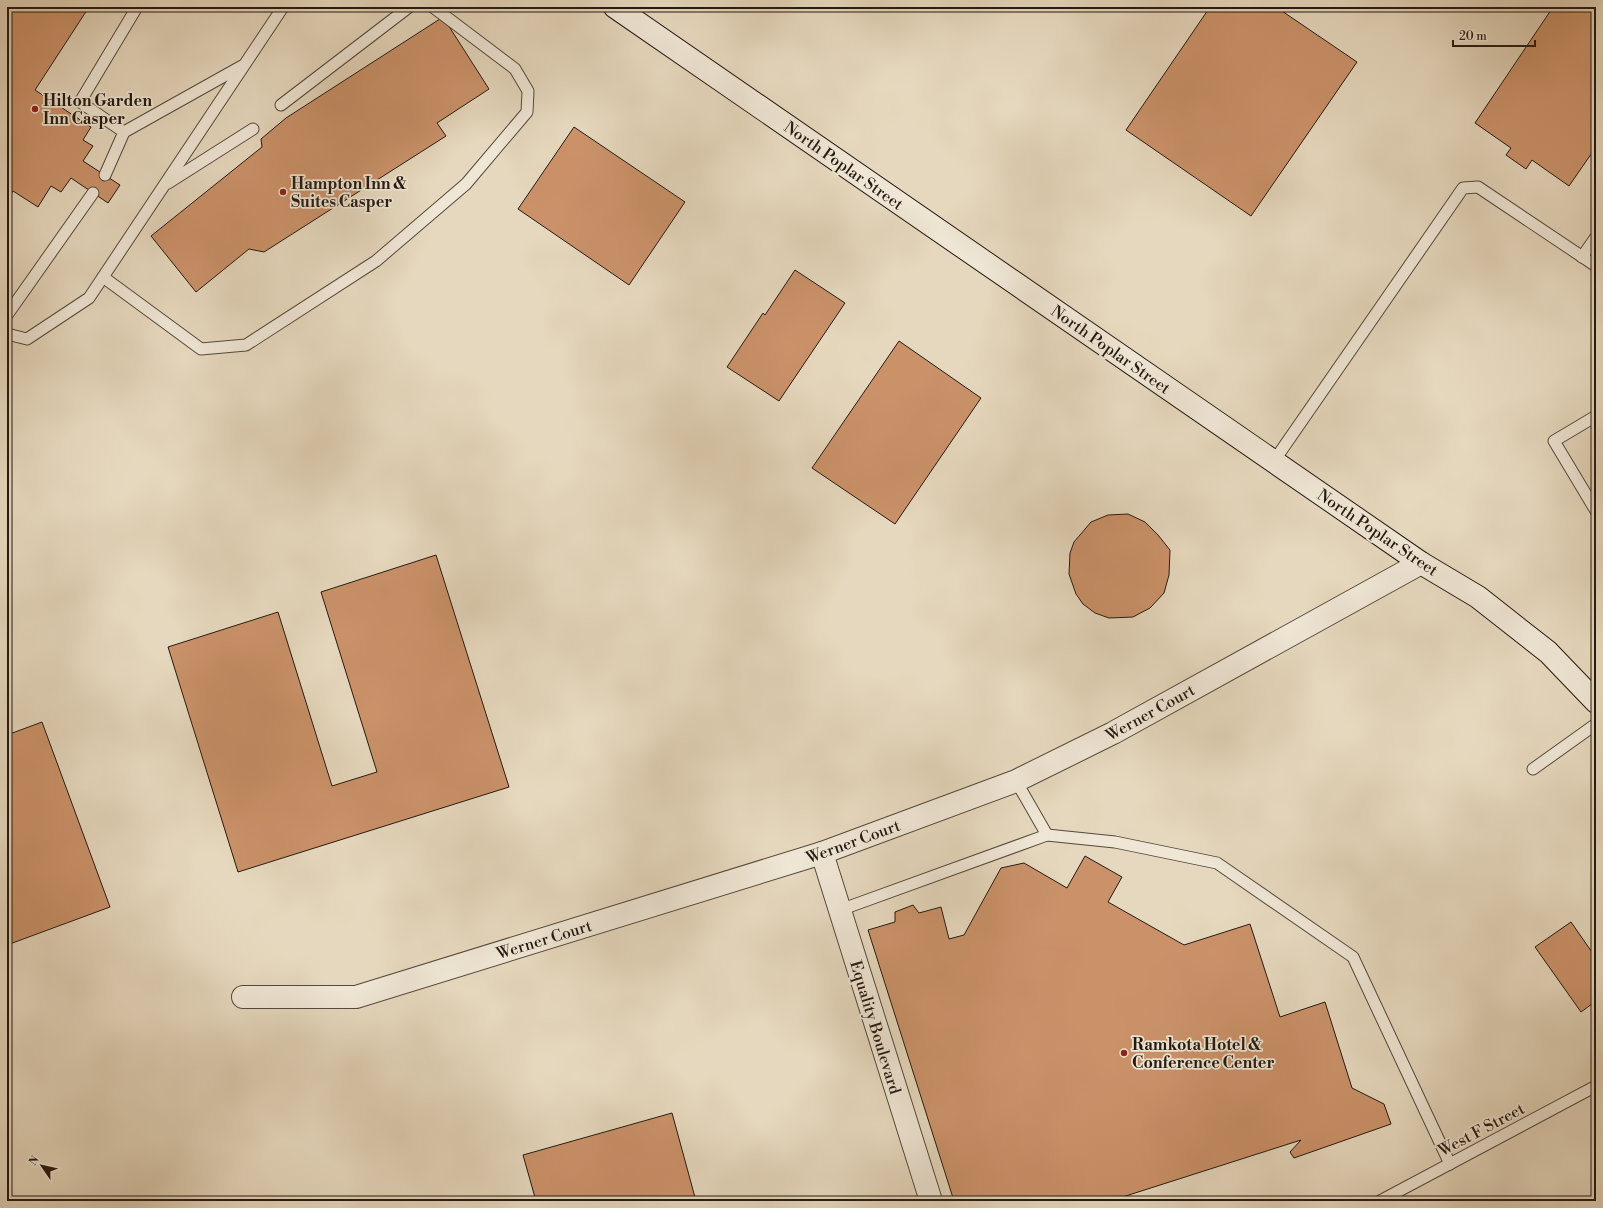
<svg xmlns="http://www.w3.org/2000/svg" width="1603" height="1208" viewBox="0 0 1603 1208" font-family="'Libre Bodoni',serif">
	<rect width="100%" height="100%" fill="#e6d8be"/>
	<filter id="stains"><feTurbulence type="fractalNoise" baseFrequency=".005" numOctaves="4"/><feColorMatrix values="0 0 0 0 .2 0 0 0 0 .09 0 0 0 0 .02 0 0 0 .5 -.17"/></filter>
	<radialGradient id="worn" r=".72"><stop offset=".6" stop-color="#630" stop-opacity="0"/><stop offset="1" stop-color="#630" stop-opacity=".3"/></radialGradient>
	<g fill="#cb926a" stroke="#241910">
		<polygon points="7,7 89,7 35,90 91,127 83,140 93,146 83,161 120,185 108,203 71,178 61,192 51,186 38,207 13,191 7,200"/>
		<polygon points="1210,7 1276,7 1357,62 1251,216 1126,130"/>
		<polygon points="1553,7 1596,7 1596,147 1569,186 1532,160 1526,169 1506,155 1511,148 1475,123"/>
		<polygon points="443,17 489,89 437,123 446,136 264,252 249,249 196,292 151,236 262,147 261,139 286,118"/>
		<polygon points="574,127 685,202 629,285 518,209"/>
		<polygon points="795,270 845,303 779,401 727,367 763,313 765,315"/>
		<polygon points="899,341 981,398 895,524 812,468"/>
		<polygon points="1128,514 1145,522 1158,535 1170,550 1169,575 1164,593 1150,608 1133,617 1109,618 1095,613 1083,604 1076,594 1069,574 1070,553 1074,542 1091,522 1108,515"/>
		<polygon points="436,555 509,787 238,872 168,647 278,612 332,786 377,772 321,592"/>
		<polygon points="42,722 110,907 7,945 7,735"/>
		<polygon points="1085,856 1122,877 1108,902 1184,945 1250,924 1280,1017 1325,1002 1352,1088 1384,1104 1391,1124 1294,1158 1290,1152 1301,1140 1110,1201 954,1201 868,930 895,922 895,912 913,905 919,913 941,907 949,939 964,935 1001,868 1024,863 1067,888"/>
		<polygon points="1571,922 1596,958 1596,1001 1581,1012 1535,947"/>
		<polygon points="672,1113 696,1201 536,1201 523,1155"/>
	</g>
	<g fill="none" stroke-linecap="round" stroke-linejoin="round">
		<defs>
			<g id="lane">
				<polyline points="137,7 80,102 124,132 242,66"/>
				<polyline points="281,105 409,7"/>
				<polyline points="105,175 124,132"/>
				<polyline points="168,183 253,129"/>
				<polyline points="1582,257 1596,237"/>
				<polyline points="103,277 201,349 246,345 376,261 466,184 527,112 528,91 515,69 433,7"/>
				<polyline points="7,315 93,193"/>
				<polyline points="7,334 27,339 89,298 283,7"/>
				<polyline points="1596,416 1554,441 1596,511"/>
				<polyline points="1274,461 1463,188 1478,187 1596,266"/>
				<polyline points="1533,769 1596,724"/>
				<polyline points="1016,781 1047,835"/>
				<polyline points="840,910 1047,835 1115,842 1217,863 1353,957 1450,1164"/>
				<polyline points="1380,1201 1596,1086"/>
			</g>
			<g id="street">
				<polyline points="822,853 931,1201"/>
				<polyline points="243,997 356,997 822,853 1016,781 1113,733 1421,563"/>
			</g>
			<polyline id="secondary" points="615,7 1421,563 1478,597 1548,652 1596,702"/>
		</defs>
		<use href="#lane" stroke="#54493c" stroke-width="13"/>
		<use href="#street" stroke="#54493c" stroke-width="24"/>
		<use href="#secondary" stroke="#241910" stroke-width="24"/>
		<use href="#lane" stroke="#efe6d5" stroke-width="11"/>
		<use href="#street" stroke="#efe6d5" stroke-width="22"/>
		<use href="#secondary" stroke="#efe6d5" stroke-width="22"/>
	</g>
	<g fill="#8f2418" stroke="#efe6d5" stroke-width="1.5">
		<circle cx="35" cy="109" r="4"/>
		<circle cx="283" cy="192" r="4"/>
		<circle cx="1124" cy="1053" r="4"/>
	</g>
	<g text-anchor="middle" stroke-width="3.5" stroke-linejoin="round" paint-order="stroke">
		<g font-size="16" font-weight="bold" fill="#241910" stroke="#efe6d5" text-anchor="start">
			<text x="43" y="106">Hilton Garden<tspan x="43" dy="18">Inn Casper</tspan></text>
			<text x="291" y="189">Hampton Inn &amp;<tspan x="291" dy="18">Suites Casper</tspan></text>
			<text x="1132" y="1050">Ramkota Hotel &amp;<tspan x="1132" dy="18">Conference Center</tspan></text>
		</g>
		<g font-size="16" fill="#241910" stroke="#efe6d5">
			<text transform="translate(844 165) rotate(35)" y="6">North Poplar Street</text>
			<text transform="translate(1111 349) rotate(35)" y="6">North Poplar Street</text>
			<text transform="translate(1378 532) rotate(34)" y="6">North Poplar Street</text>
			<text transform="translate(1150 712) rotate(-29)" y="6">Werner Court</text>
			<text transform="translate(853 841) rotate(-20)" y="6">Werner Court</text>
			<text transform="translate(544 939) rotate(-17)" y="6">Werner Court</text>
			<text transform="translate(876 1027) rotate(73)" y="6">Equality Boulevard</text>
			<text transform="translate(1481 1129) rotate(-28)" y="6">West F Street</text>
		</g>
	</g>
	<rect width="1603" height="1208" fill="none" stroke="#e6d8be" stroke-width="24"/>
	<rect x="8" y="8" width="1587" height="1192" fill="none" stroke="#241910" stroke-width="2"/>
	<rect x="12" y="12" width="1579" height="1184" fill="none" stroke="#241910"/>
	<g transform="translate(42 1166) rotate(304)" stroke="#efe6d5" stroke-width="3" paint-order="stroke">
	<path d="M0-3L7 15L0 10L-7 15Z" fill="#241910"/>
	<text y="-6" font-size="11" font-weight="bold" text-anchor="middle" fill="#241910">N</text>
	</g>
	<path d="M1453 40v6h82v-6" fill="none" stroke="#241910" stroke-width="2"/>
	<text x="1459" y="40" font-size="12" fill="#241910" stroke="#efe6d5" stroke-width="3" paint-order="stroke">20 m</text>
	<rect width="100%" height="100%" filter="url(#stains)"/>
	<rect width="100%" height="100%" fill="url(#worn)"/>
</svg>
